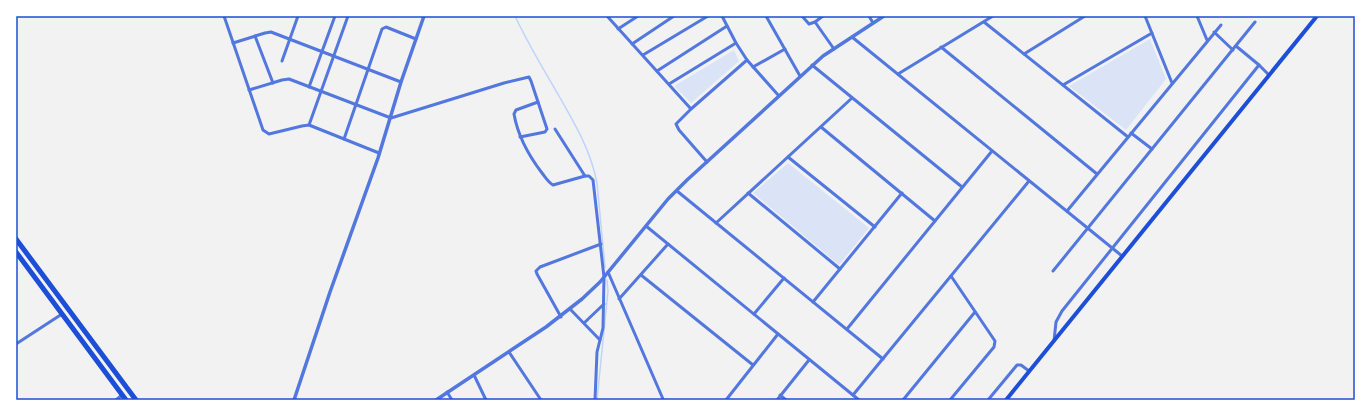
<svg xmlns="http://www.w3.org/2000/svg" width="1371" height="416" viewBox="0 0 1371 416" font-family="Barlow,sans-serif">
	<rect width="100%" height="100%" fill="#f2f2f2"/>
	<g fill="#dbe4f7">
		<polygon points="1150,39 1166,79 1126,130 1069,86"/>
		<polygon points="734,50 739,61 691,103 674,86"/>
		<polygon points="788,163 869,228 839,265 753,193"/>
	</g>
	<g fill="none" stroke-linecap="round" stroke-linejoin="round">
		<g stroke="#bfd3fe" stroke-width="1.5">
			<path d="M515 16C528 44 544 70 559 96 575 124 591 151 597 183L605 267"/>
			<polyline points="597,400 608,291 607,280"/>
		</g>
		<g stroke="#5277de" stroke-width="3">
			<polyline points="224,16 263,130 269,134 302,126 309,125 379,153"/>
			<polyline points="607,16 691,109"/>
			<polyline points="722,16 736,43 747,60 779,96"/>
			<polyline points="766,16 800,76"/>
			<polyline points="802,16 809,24 815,22 823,16"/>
			<polyline points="869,16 873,23"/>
			<polyline points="1145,16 1172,83"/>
			<polyline points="1197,16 1207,40"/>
			<polyline points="815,22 834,49"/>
			<polyline points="984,22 1128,137"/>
			<polyline points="618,29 638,16"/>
			<polyline points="1214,32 1233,50"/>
			<polyline points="255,36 273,83"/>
			<polyline points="852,37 1122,256"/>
			<polyline points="233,43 265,33 271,32 401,82"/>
			<polyline points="632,44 674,16"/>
			<polyline points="1236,46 1259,65"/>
			<polyline points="941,47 1097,174"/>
			<polyline points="1024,54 1085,16"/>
			<polyline points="643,55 708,16"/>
			<polyline points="282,61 298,16"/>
			<polyline points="812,65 962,187"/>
			<polyline points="753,67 785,49"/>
			<polyline points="657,71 727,26"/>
			<polyline points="898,74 993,16"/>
			<polyline points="669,84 736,43"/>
			<polyline points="1063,85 1152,33"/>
			<polyline points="309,87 335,16"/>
			<polyline points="249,90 282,80 289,79 391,118 504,83 529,77 531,81 547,129 545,132 520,137"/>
			<path d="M538 102 516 110 514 114C518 137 529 156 542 173 546 178 548 182 553 185L585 176H589L593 180 604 277 603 328 597 352 595 400"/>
			<polyline points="309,125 348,16"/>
			<polyline points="821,127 935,221"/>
			<polyline points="555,129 585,176"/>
			<polyline points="1131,133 1152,149"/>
			<polyline points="344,139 382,29 386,27 416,39"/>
			<polyline points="788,157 875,227"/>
			<polyline points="707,162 679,130 676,124 691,109 747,60"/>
			<polyline points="677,191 883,359"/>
			<polyline points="748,193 840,269"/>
			<polyline points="1067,211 1221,25"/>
			<polyline points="716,223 852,98"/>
			<polyline points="646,226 859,400"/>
			<polyline points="1053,271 1255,22"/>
			<polyline points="608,272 663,399"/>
			<polyline points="641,275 753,365"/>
			<polyline points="619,299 668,244"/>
			<polyline points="813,302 902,193"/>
			<polyline points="570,309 600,340"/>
			<polyline points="754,314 784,278"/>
			<polyline points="561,317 537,274 536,271 540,267 601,244"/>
			<polyline points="584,323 604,304"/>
			<polyline points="847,329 992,151"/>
			<polyline points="1054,341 1056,322 1062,311 1259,65 1269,75"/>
			<polyline points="16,344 62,314"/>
			<polyline points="509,352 541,400"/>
			<polyline points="474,375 486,400"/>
			<polyline points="447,392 452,400"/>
			<polyline points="780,395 786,400"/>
			<polyline points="853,395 1029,181"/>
			<polyline points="116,400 122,395"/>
			<polyline points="726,400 778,334"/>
			<polyline points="777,400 809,360"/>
			<polyline points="903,400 975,312"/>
			<polyline points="950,400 994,347 995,341 951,276"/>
			<polyline points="988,400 1017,365 1021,365 1029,371"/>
		</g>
		<g stroke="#5277de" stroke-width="3.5">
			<polyline points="294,400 330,292 378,158 401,82 424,16"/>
			<polyline points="436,400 546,327 582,299 600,282 668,199 687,180 823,56 884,16"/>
		</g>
		<polyline stroke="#1d4ed8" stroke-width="4" points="1006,400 1317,16"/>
		<g stroke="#1d4ed8" stroke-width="5">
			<polyline points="16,239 136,400"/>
			<polyline points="16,252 126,400"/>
		</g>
	</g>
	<rect width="1371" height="416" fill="none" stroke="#ffffff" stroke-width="34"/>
	<rect x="17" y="17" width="1337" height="382" fill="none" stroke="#1d4ed8" stroke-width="1.5"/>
</svg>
